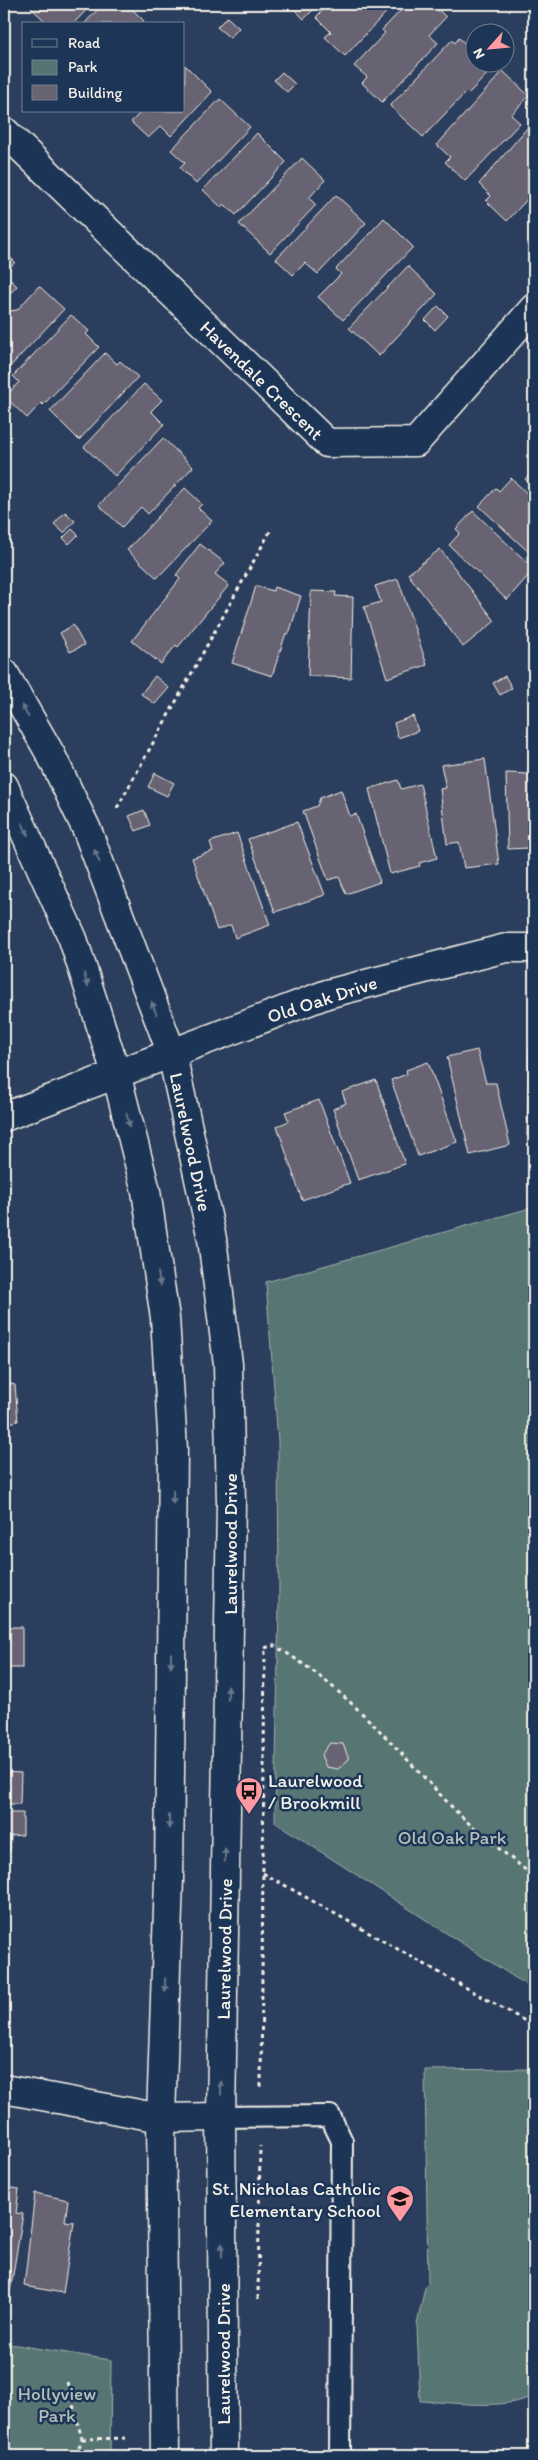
<svg xmlns="http://www.w3.org/2000/svg" width="538" height="2460" viewBox="0 0 538 2460" font-family="Itim,sans-serif">
	<rect width="100%" height="100%" fill="#2c3e5d"/>
	<filter id="ink" filterUnits="userSpaceOnUse"><feTurbulence type="fractalNoise" baseFrequency=".02" numOctaves="2"/><feDisplacementMap in="SourceGraphic" scale="10" xChannelSelector="R" yChannelSelector="G"/><feConvolveMatrix kernelMatrix="1 2 1 2 8 2 1 2 1" color-interpolation-filters="sRGB"/></filter>
	<g filter="url(#ink)">
		<g fill="#567473" stroke="#a5b2ae">
			<polygon points="534,1207 534,1990 275,1822 279,1603 278,1441 266,1282"/>
			<path d="M534 2069V2395C507 2411 451 2402 420 2401L417 2325 425 2287 428 2283 425 2070Z"/>
			<polygon points="4,2343 111,2360 110,2456 4,2456"/>
		</g>
		<g fill="#686473" stroke="#f4f1e8">
			<polygon points="35,4 92,4 73,24 41,24 44,20 31,8"/>
			<polygon points="103,4 127,4 144,21 141,24 84,24"/>
			<polygon points="289,4 319,4 304,19"/>
			<polygon points="329,4 394,4 345,56 325,37 331,32 316,17"/>
			<polygon points="407,4 432,4 446,17 429,35 438,43 382,102 362,83 367,77 354,66 385,33 382,30"/>
			<polygon points="227,17 239,28 230,38 217,27"/>
			<polygon points="459,38 470,48 476,43 476,62 497,64 468,94 466,92 423,137 390,106 452,40 455,43"/>
			<polygon points="185,65 212,92 171,136 161,126 148,138 131,122 142,111 184,111"/>
			<polygon points="503,71 529,96 511,115 520,123 465,181 445,162 450,157 437,145"/>
			<polygon points="282,72 295,84 287,92 274,80"/>
			<polygon points="220,99 250,127 196,184 180,168 185,163 171,150"/>
			<polygon points="534,120 534,192 507,221 486,201 491,196 479,184"/>
			<polygon points="257,133 286,162 236,215 224,204 221,207 203,190"/>
			<polygon points="302,158 325,180 309,198 316,205 270,253 239,224"/>
			<polygon points="336,195 366,223 318,274 305,263 293,275 276,259"/>
			<polygon points="384,218 413,247 343,320 318,297 341,274 336,269"/>
			<polygon points="4,252 15,262 4,274"/>
			<polygon points="408,266 437,294 379,356 349,328"/>
			<polygon points="4,274 17,286 4,300"/>
			<polygon points="39,286 64,309 4,373 4,317 10,311 17,310"/>
			<polygon points="438,306 448,316 435,330 425,320"/>
			<polygon points="71,315 89,331 86,334 99,347 43,405 41,403 27,418 5,397 19,382 13,376"/>
			<polygon points="105,353 117,364 120,361 138,377 79,440 50,411"/>
			<polygon points="144,384 162,400 151,411 164,424 115,476 84,447"/>
			<polygon points="163,438 193,467 148,514 141,507 122,527 99,505"/>
			<polygon points="534,448 534,464 526,456"/>
			<polygon points="534,470 534,488 525,479"/>
			<polygon points="511,478 534,500 534,557 479,506 496,488 499,491"/>
			<polygon points="185,488 202,504 198,508 212,521 157,578 127,550"/>
			<polygon points="473,511 534,569 507,600 449,545 460,533 456,529"/>
			<polygon points="65,512 75,521 64,533 54,524"/>
			<polygon points="72,529 78,535 69,544 63,538"/>
			<polygon points="200,544 225,563 215,574 229,585 178,647 176,645 161,664 132,641 180,579 176,575"/>
			<polygon points="440,549 495,621 463,647 408,574"/>
			<polygon points="398,579 427,665 387,678 364,607 381,602 375,586"/>
			<polygon points="256,586 273,591 274,587 301,596 289,634 286,633 272,676 232,663"/>
			<polygon points="311,591 336,592 335,596 353,597 351,678 308,676"/>
			<polygon points="73,625 84,645 70,652 60,633"/>
			<polygon points="155,676 169,688 155,704 141,694"/>
			<polygon points="505,676 512,688 500,695 493,683"/>
			<polygon points="413,716 418,731 398,738 394,723"/>
			<polygon points="485,759 499,864 464,868 459,842 447,844 440,789 446,788 441,765"/>
			<polygon points="529,764 534,764 534,853 529,853 528,848 508,849 506,773 529,774"/>
			<polygon points="155,773 174,783 167,796 148,787"/>
			<polygon points="398,780 401,789 420,784 437,858 419,863 420,866 390,874 369,789"/>
			<polygon points="341,790 350,816 356,814 380,882 346,894 339,877 328,880 303,811 317,806 320,798"/>
			<polygon points="144,810 150,825 136,831 129,816"/>
			<polygon points="297,822 325,895 275,912 248,839"/>
			<polygon points="237,833 270,925 235,938 231,925 217,930 192,858 213,851 210,842"/>
			<polygon points="529,1049 534,1049 534,1136 527,1136"/>
			<polygon points="477,1050 486,1083 496,1083 510,1145 470,1155 447,1057"/>
			<polygon points="428,1062 457,1142 418,1156 391,1080 407,1074 406,1070"/>
			<polygon points="376,1080 405,1164 358,1180 333,1109 346,1103 342,1092"/>
			<polygon points="319,1100 350,1183 302,1200 277,1126 289,1121 285,1112"/>
			<polygon points="4,1382 15,1385 18,1421 4,1424"/>
			<polygon points="4,1438 5,1438 7,1478 4,1478"/>
			<rect x="4" y="1627" width="18" height="41"/>
			<polygon points="330,1743 343,1744 349,1759 338,1769 326,1767 321,1755"/>
			<polygon points="4,1772 21,1773 20,1804 4,1804"/>
			<polygon points="4,1813 23,1813 23,1835 11,1836 10,1852 4,1853"/>
			<polygon points="4,2187 19,2189 16,2213 23,2214 10,2292 4,2291"/>
			<polygon points="35,2193 68,2200 65,2221 74,2222 63,2293 24,2286"/>
		</g>
		<g fill="none" stroke-linecap="round" stroke-linejoin="round">
			<defs>
				<polyline id="lane" points="221,2117 330,2116 342,2141 340,2456"/>
				<g id="street">
					<polyline points="4,131 327,443 416,442 534,308"/>
					<polyline points="4,1117 327,994 506,948 534,948"/>
					<polyline points="4,2089 161,2118 221,2117"/>
				</g>
				<g id="secondary">
					<polyline points="4,673 51,755 87,830 172,1054 212,1239 228,1364 231,1503 221,2117 224,2456"/>
					<polyline points="4,786 73,939 116,1073 146,1191 165,1318 173,1449 169,1879 161,2118 165,2456"/>
				</g>
			</defs>
			<use href="#lane" stroke="#f4f1e8" stroke-width="24"/>
			<use href="#street" stroke="#f4f1e8" stroke-width="31"/>
			<use href="#secondary" stroke="#f4f1e8" stroke-width="31"/>
			<g stroke="#f4f1e8" stroke-width="3" stroke-dasharray="4 4" stroke-linecap="butt">
				<polyline points="117,808 272,528"/>
				<path d="M265 1648 273 1645C343 1684 398 1751 453 1808 477 1833 507 1854 534 1877"/>
				<polyline points="263,1873 534,2026"/>
				<polyline points="261,2087 265,1648"/>
				<polyline points="258,2299 260,2146"/>
				<polyline points="67,2382 82,2439 76,2456"/>
				<polyline points="82,2439 128,2438"/>
			</g>
			<use href="#lane" stroke="#1d3557" stroke-width="20"/>
			<use href="#street" stroke="#1d3557" stroke-width="28"/>
			<use href="#secondary" stroke="#1d3557" stroke-width="28"/>
		</g>
		<defs><path id="oneway-solid" d="M-6-.8H1V-3.2L6.5 0L1 3.2V.8H-6Z" transform="scale(1.25)"/></defs>
		<g fill="#68778a">
			<use href="#oneway-solid" transform="translate(25 711) rotate(-120)"/>
			<use href="#oneway-solid" transform="translate(25 829) rotate(66)"/>
			<use href="#oneway-solid" transform="translate(97 856) rotate(-111)"/>
			<use href="#oneway-solid" transform="translate(86 980) rotate(72)"/>
			<use href="#oneway-solid" transform="translate(154 1008) rotate(-111)"/>
			<use href="#oneway-solid" transform="translate(128 1120) rotate(75)"/>
			<use href="#oneway-solid" transform="translate(159 1279) rotate(82)"/>
			<use href="#oneway-solid" transform="translate(173 1497) rotate(91)"/>
			<use href="#oneway-solid" transform="translate(171 1660) rotate(90)"/>
			<use href="#oneway-solid" transform="translate(228 1693) rotate(-89)"/>
			<use href="#oneway-solid" transform="translate(169 1822) rotate(90)"/>
			<use href="#oneway-solid" transform="translate(225 1855) rotate(-89)"/>
			<use href="#oneway-solid" transform="translate(165 1985) rotate(92)"/>
			<use href="#oneway-solid" transform="translate(221 2088) rotate(-89)"/>
			<use href="#oneway-solid" transform="translate(222 2250) rotate(-90)"/>
		</g>
	</g>
	<defs>
		<symbol id="bus-pin" viewBox="-11 -11 22 30"><path d="M0 17L-7.5 6A9.5 9.5 0 1 1 7.5 6Z" fill="#ff9aa2" stroke="#1d3557"/><path d="M-5-6H5V4H4V6H2V4H-2V6H-4V4H-5ZM-3.5-4V0h7V-4ZM-3.5 1.2v1.5H-2V1.2ZM2 1.2v1.5H3.5V1.2Z" fill="#111"/></symbol>
		<symbol id="school-pin" viewBox="-11 -11 22 30"><path d="M0 17L-7.5 6A9.5 9.5 0 1 1 7.5 6Z" fill="#ff9aa2" stroke="#1d3557"/><path d="M0-5L7-2L0 1L-7-2ZM-4 1L0 2.5L4 1V4Q0 6-4 4Z" fill="#111"/></symbol>
	</defs>
	<g fill-rule="evenodd">
		<use href="#bus-pin" x="233" y="1775" width="32" height="43"/>
		<use href="#school-pin" x="384" y="2183" width="32" height="43"/>
	</g>
	<g text-anchor="middle" stroke-width="5" stroke-linejoin="round" paint-order="stroke">
		<g font-size="19" fill="#f4f1e8" stroke="#1d3557">
			<text transform="translate(262 380) rotate(44)" y="7">Havendale Crescent</text>
			<text transform="translate(322 999) rotate(-18)" y="7">Old Oak Drive</text>
			<text transform="translate(191 1142) rotate(78)" y="7">Laurelwood Drive</text>
			<text transform="translate(230 1544) rotate(-90)" y="7">Laurelwood Drive</text>
			<text transform="translate(224 1949) rotate(-89)" y="7">Laurelwood Drive</text>
			<text transform="translate(223 2354) rotate(-90)" y="7">Laurelwood Drive</text>
		</g>
		<g font-size="19" fill="#f4f1e8" stroke="#1d3557" text-anchor="start">
			<text x="268" y="1787">Laurelwood<tspan x="268" dy="22">/ Brookmill</tspan></text>
			<text x="381" y="2195" text-anchor="end">St. Nicholas Catholic<tspan x="381" dy="22">Elementary School</tspan></text>
		</g>
		<g font-size="19" fill="#b5bfb9" stroke="#1d3557">
			<text x="452" y="1844">Old Oak Park</text>
			<text x="57" y="2400">Hollyview<tspan x="57" dy="22">Park</tspan></text>
		</g>
	</g>
	<rect width="538" height="2460" fill="none" stroke="#1d3557" stroke-width="20"/>
	<rect x="10" y="10" width="518" height="2440" fill="none" stroke="#f4f1e8" stroke-width="2" filter="url(#ink)"/>
	<rect x="22" y="22" width="162" height="90" fill="#1d3557" stroke="#738091"/>
	<rect x="32" y="39" width="25" height="8" fill="#1d3557" stroke="#738091"/>
	<text x="68" y="48" font-size="15" fill="#f4f1e8">Road</text>
	<rect x="32" y="60" width="25" height="15" fill="#567473" stroke="#738091"/>
	<text x="68" y="72" font-size="15" fill="#f4f1e8">Park</text>
	<rect x="32" y="85" width="25" height="15" fill="#686473" stroke="#738091"/>
	<text x="68" y="98" font-size="15" fill="#f4f1e8">Building</text>
	<g transform="translate(490 48) rotate(243)"><circle r="24" fill="#1d3557" stroke="#738091"/>
	<path d="M0-4L9 19L0 12L-9 19Z" fill="#ff9aa2"/>
	<text y="-8" font-size="14" font-weight="bold" text-anchor="middle" fill="#f4f1e8">N</text>
	</g>
</svg>
